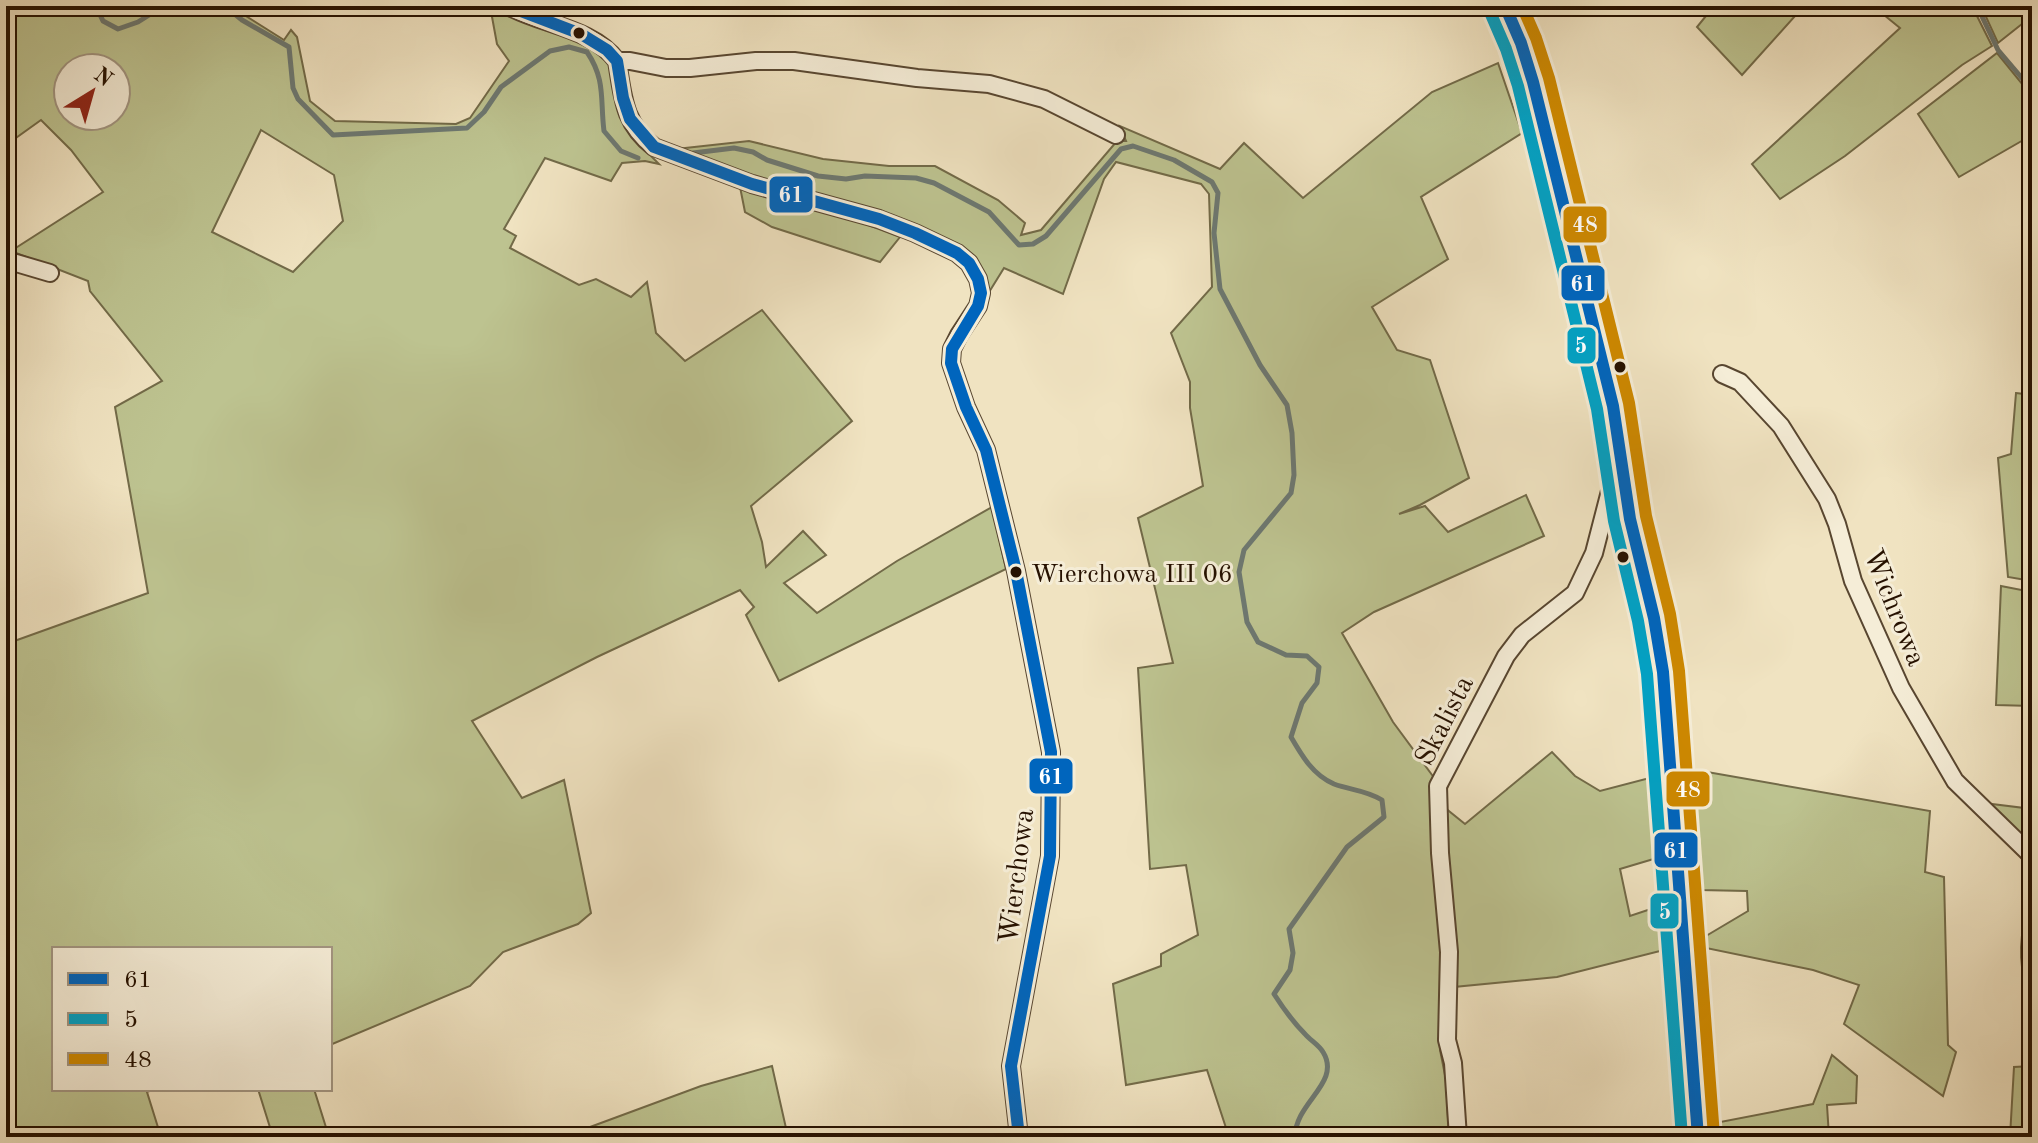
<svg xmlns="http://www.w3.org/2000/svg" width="2038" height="1143" viewBox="0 0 2038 1143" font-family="'Old Standard TT',serif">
	<rect width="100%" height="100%" fill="#f0e3c1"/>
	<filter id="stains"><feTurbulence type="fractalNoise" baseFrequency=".0025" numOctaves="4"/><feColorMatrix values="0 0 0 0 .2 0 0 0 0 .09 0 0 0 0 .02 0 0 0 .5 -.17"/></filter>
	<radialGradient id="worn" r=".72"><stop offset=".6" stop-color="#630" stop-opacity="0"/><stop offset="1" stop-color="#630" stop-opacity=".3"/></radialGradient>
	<g fill="#bdc390" stroke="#726a48" stroke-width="2" fill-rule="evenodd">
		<path d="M29 6 87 8 88 6H230L284 40 291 30 297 37 310 101 335 121 456 124 470 118 509 61 497 44 490 6 505 9 589 43 606 57 642 147 659 164 645 161 622 163 611 181 545 158 504 229 516 236 510 248 579 285 596 279 631 297 647 282 656 333 685 361 762 310 852 421 751 506 762 542 766 567 803 531 826 555 784 583 817 613 897 561 992 507 1006 569 779 681 746 615 754 607 740 590 597 657 472 721 522 798 564 780 591 913 578 924 503 952 470 986 330 1045V949H54V1089H154L147 1092 161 1137H6V644L148 593 115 407 162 381 90 291 88 281 11 251 103 192 71 150 41 120 6 145V22ZM68 68H116V116H68ZM261 130 334 175 343 221 293 272 212 232Z"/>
		<polygon points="1714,6 1804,6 1742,75 1697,27"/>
		<polygon points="1873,6 1972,6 1992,46 1962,65 1845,156 1780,199 1752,164 1900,28"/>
		<polygon points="1981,6 2032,6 2032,16 1998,43"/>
		<polygon points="1997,53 2032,96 2032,135 1959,177 1918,114"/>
		<polygon points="1498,63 1522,133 1421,197 1448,259 1372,307 1397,350 1430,360 1469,478 1420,505 1399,514 1425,506 1448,532 1526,495 1544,536 1374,612 1342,633 1393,722 1435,779 1448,783 1444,807 1465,824 1552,752 1575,776 1600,791 1661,775 1667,855 1620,869 1630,916 1672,902 1672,948 1557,977 1454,987 1439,1022 1440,1050 1446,1080 1449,1137 1229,1137 1207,1070 1126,1085 1113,984 1161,966 1161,954 1198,935 1186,865 1150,869 1138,668 1173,663 1138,518 1203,486 1190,408 1190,382 1171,333 1212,287 1209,194 1201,184 1116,162 1104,179 1063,294 1004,268 986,297 970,257 869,209 722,167 676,149 749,141 823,159 889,166 935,166 998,200 1025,223 1021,235 1041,230 1117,141 1126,141 1120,126 1220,169 1244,143 1303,198 1432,92"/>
		<polygon points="740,187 842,215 900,237 880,262 772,227 745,212"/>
		<polygon points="2016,393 2032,395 2032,581 2008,577 1998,458 2011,454"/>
		<polygon points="2001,586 2032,592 2032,706 1996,705"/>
		<polygon points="1690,769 1930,811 1925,872 1944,877 1948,1045 1956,1052 1943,1096 1844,1024 1859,985 1813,970 1706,948 1706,936 1748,911 1747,891 1700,890"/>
		<polygon points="1984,803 2032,809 2032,844"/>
		<path d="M2032 915V996C2018 976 2019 940 2026 916Z"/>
		<polygon points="1832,1055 1857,1076 1856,1103 1827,1105 1829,1137 1717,1137 1715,1123 1813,1104"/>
		<polygon points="772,1066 788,1137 563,1137 701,1086"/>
		<polygon points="2032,1066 2032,1137 2010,1137 2014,1067"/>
		<polygon points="258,1089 314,1089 329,1137 273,1137"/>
	</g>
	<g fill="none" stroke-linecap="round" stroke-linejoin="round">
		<g stroke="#6d7871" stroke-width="5">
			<polyline points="96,6 103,21 118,29 138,22 157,10 157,6"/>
			<path d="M225 6 242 20 289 47 293 88 298 99 333 135 467 128 484 112 501 87 550 51 569 47 587 52C606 80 600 100 604 131L621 151 638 158"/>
			<polyline points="1977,6 1998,50 2032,90"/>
			<path d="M693 153 734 148 753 152 767 160 818 176 846 179 865 176 916 178 934 183 989 212 1019 245 1033 244 1046 236 1121 149 1133 146 1174 160 1212 182 1218 193 1214 233 1220 289 1260 365 1287 405 1292 433 1294 475 1291 493 1244 550 1239 572 1247 622 1258 642 1286 655 1307 656 1319 667 1317 683 1302 703 1291 737C1302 756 1313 775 1334 784 1350 790 1366 790 1382 800L1384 817 1347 847 1289 929 1293 953 1290 970 1274 994C1283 1008 1293 1022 1305 1034 1310 1040 1319 1045 1323 1052 1342 1083 1295 1102 1295 1137"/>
		</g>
		<defs>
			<g id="minor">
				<path d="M508 6C542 25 593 28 617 61 623 97 623 123 654 147L752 184 879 219 915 233 957 253 969 263 978 279 981 293 978 306 959 335 952 349 951 363 966 407 986 450 1016 571 1051 752 1050 856 1011 1066 1019 1137"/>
				<polyline points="617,61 630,61 666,68 690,68 756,61 794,61 917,78 989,84 1044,99 1116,135"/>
				<polyline points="6,260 50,273"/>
				<polyline points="1722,374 1740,382 1781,426 1827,499 1837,524 1853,581 1901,688 1955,781 2032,856"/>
				<polyline points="1458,1137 1453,1063 1447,1040 1449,952 1440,853 1438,786 1506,656 1522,635 1575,593 1594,553 1610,491 1621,464"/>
			</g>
			<polyline id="tertiary" points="1505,6 1521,43 1533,82 1599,343 1613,406 1630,519 1654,618 1663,672 1698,1137"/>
		</defs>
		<use href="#minor" stroke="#584630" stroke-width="20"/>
		<use href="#tertiary" stroke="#584630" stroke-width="22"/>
		<use href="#minor" stroke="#f5edd7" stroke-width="16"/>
		<use href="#tertiary" stroke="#f5edd7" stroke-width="18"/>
		<defs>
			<g id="bus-1">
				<polyline points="508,6 581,34 607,50 617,61 623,98 630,119 654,147 752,184 879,219 915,233 957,253 969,263 978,279 981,293 978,306 952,349 951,363 966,407 986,450 1016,571 1051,752 1050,856 1011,1066 1019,1137"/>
				<polyline points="1505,6 1521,43 1533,82 1613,406 1630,519 1654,618 1663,672 1698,1137"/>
			</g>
			<polyline id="bus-2" points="1490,12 1506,49 1518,86 1597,409 1614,521 1638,621 1647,674 1682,1137"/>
			<polyline id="bus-3" points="1522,6 1536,38 1549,78 1629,403 1646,516 1670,614 1679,671 1714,1136"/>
		</defs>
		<use href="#bus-1" stroke="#f5edd7" stroke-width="18"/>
		<use href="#bus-2" stroke="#f5edd7" stroke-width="18"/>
		<use href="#bus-3" stroke="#f5edd7" stroke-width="18"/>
		<use href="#bus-1" stroke="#0065bd" stroke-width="12"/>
		<use href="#bus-2" stroke="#02a1c4" stroke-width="12"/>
		<use href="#bus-3" stroke="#cd8800" stroke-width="12"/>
	</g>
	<g fill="#261100" stroke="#f5edd7" stroke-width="3">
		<circle cx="579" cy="33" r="7"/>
		<circle cx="1620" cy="367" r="7"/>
		<circle cx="1623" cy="557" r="7"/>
		<circle cx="1016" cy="572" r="7"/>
	</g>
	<g text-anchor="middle" stroke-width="6" stroke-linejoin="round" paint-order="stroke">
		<g font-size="26" fill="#261100" stroke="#f5edd7" text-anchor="start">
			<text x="1031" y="582">Wierchowa III 06</text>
		</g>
		<g font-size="28" fill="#261100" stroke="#f5edd7">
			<text transform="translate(1896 607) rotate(68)" y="10">Wichrowa</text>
			<text transform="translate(1443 720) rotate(-63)" y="10">Skalista</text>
			<text transform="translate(1015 876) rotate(-83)" y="10">Wierchowa</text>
		</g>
	</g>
	<g stroke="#f5edd7" stroke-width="3">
		<rect x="768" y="175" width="46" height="39" rx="8" fill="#0065bd"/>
		<rect x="1562" y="205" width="46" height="39" rx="8" fill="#cd8800"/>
		<rect x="1560" y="264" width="46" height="38" rx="8" fill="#0065bd"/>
		<rect x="1566" y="326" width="31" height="39" rx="8" fill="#02a1c4"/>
		<rect x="1028" y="757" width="46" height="38" rx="8" fill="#0065bd"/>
		<rect x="1665" y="770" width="46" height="38" rx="8" fill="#cd8800"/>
		<rect x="1653" y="831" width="46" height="38" rx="8" fill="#0065bd"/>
		<rect x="1649" y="892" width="31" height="38" rx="8" fill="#02a1c4"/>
	</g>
	<g font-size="22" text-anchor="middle" font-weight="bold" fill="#fff">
		<text x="791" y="202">61</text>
		<text x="1585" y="232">48</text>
		<text x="1583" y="291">61</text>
		<text x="1581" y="353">5</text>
		<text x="1051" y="784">61</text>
		<text x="1688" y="797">48</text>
		<text x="1676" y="858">61</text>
		<text x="1665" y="919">5</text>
	</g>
	<rect width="2038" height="1143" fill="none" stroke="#f0e3c1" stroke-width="32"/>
	<rect x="8" y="8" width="2022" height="1127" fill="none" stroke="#261100" stroke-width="4"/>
	<rect x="16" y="16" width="2006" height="1111" fill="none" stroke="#261100" stroke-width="2"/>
	<rect x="52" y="947" width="280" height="144" fill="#f5edd7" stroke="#a29581" stroke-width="2"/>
	<rect x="68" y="973" width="40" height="12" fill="#0065bd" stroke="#a29581" stroke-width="2"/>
	<text x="124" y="987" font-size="24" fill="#261100">61</text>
	<rect x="68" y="1013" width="40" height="12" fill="#02a1c4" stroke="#a29581" stroke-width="2"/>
	<text x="124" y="1027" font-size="24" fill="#261100">5</text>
	<rect x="68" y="1053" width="40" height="12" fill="#cd8800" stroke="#a29581" stroke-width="2"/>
	<text x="124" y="1067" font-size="24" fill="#261100">48</text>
	<g transform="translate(92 92) rotate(37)"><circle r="38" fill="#f5edd7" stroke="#a29581" stroke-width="2"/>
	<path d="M0-6L14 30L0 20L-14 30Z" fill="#8f2418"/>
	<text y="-12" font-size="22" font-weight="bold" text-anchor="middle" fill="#261100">N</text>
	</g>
	<rect width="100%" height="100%" filter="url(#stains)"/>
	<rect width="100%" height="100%" fill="url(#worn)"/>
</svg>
